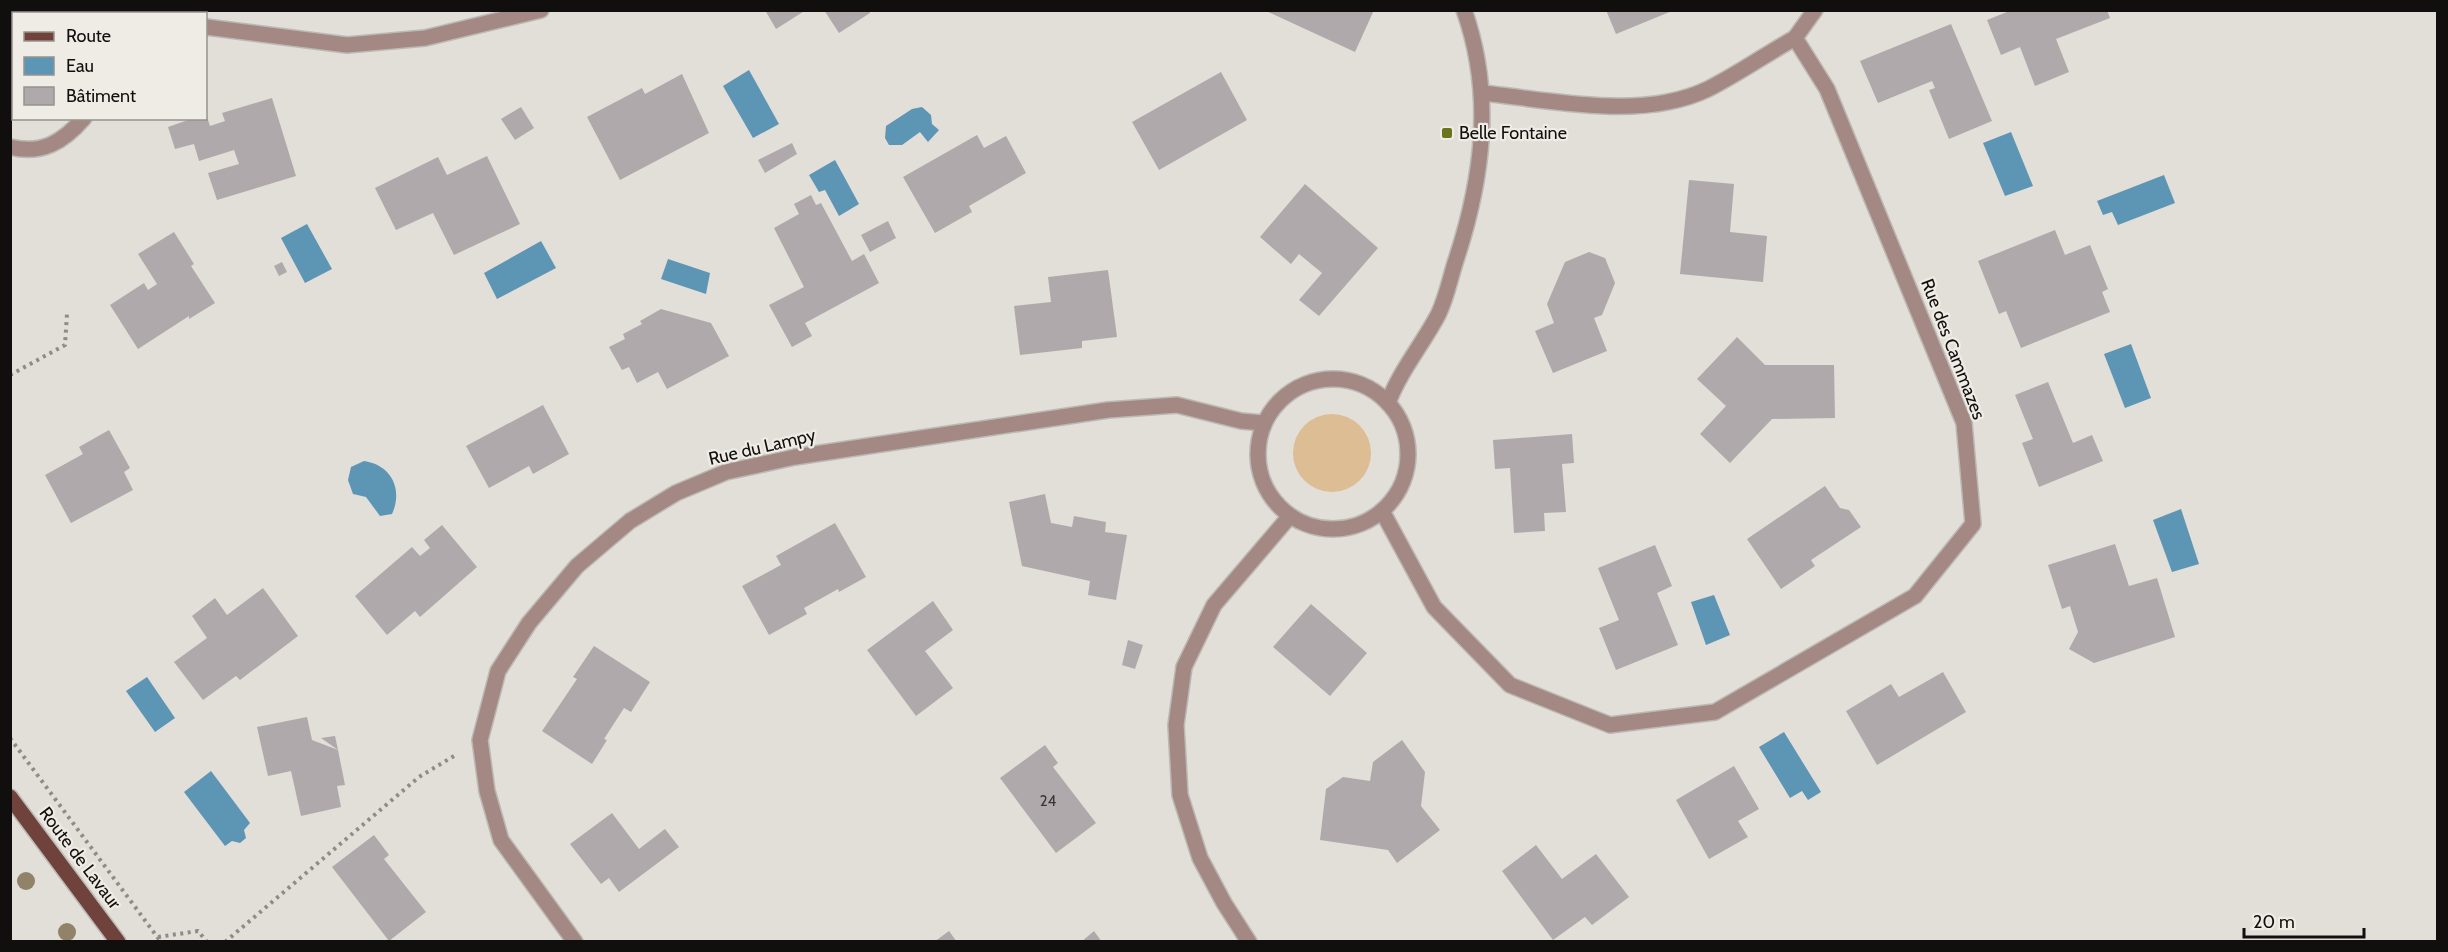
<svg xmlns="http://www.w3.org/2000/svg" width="2448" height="952" viewBox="0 0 2448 952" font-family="Cabin,sans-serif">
	<rect width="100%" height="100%" fill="#e2ded8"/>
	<circle fill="#ddbd94" cx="1332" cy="453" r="39"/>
	<g fill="#5d95b5">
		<polygon points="749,70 779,124 753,138 723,86"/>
		<polygon points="922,107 931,115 932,124 939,130 928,142 920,132 902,145 889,145 885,138 886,126 912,109"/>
		<polygon points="2011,132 2033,186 2005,196 1983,143"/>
		<polygon points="835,160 859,204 839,216 825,190 819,192 809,175"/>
		<polygon points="2164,175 2175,203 2118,225 2112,212 2103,215 2097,201"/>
		<polygon points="307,224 332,269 305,283 281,238"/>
		<polygon points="541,241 556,268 497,299 484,273"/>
		<polygon points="668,259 710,273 706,294 661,279"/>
		<polygon points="2131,344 2151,398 2125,408 2104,354"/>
		<path d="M364 461C392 465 403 490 392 514L380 516 366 497 353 494 348 480 351 467Z"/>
		<polygon points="2181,509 2199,564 2172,572 2153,520"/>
		<polygon points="1714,595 1730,635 1706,645 1691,602"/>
		<polygon points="147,677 175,718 155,732 126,691"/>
		<polygon points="1784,732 1821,792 1808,800 1802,791 1790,798 1759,747"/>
		<polygon points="211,771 250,823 244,830 246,838 240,843 232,841 225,846 184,792"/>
	</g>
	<g fill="#b0a9ab">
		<polygon points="765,10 806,10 776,29"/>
		<polygon points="824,10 869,10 870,13 839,33"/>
		<polygon points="1264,10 1374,10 1355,52"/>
		<polygon points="1606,10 1672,10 1672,11 1616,34"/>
		<polygon points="2012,10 2107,10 2110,18 2056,39 2069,72 2035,86 2020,47 2001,55 1987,20"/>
		<polygon points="1951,24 1992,121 1949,139 1929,90 1935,88 1932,81 1878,103 1860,61"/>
		<polygon points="1221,72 1247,120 1159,170 1132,122"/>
		<polygon points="682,74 709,133 620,180 587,117 642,88 645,94"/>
		<polygon points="272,98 296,176 217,200 208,173 239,164 234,150 199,161 194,144 175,149 168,127 194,118 206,118 206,114 210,126 225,121 222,113"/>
		<polygon points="521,107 534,128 515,140 501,119"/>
		<polygon points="977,135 984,148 1006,136 1026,173 969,206 972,212 935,233 903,177"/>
		<polygon points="792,143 797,154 765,173 758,160"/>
		<polygon points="487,156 520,224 454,255 433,213 396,230 375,188 438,157 447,175"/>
		<polygon points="1689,180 1734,184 1730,232 1767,236 1763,282 1680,274"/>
		<polygon points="1305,184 1378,248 1319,316 1299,300 1322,273 1299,254 1291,264 1260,237"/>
		<polygon points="811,195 816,205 821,203 852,261 864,254 879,283 805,323 812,336 792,347 769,305 804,287 774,228 799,214 794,204"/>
		<polygon points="888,221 896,238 870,252 861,235"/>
		<polygon points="2055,230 2065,255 2090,245 2108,289 2102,292 2110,312 2021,348 2006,311 1999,314 1978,261"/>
		<polygon points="174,232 194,264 191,266 215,303 189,319 189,316 138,349 110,305 144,283 148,290 157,284 138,254"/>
		<polygon points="1589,252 1605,258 1615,283 1602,315 1594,318 1607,351 1553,373 1535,331 1554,323 1547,304 1565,262"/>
		<polygon points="282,262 287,272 279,276 274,266"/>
		<polygon points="1108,270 1117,337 1082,341 1082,348 1020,355 1014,306 1051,302 1048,277"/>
		<polygon points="661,309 711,323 729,356 667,389 658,372 637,383 629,367 622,370 609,347 625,339 623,334 642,324 640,321"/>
		<polygon points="1737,337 1765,365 1834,365 1835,418 1772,419 1730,463 1700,434 1726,406 1697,379"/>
		<polygon points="2048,382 2073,443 2092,435 2103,461 2039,487 2022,443 2033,439 2015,395"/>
		<polygon points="543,405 569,454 533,474 529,466 489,488 466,446"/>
		<polygon points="109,430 130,468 124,472 133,490 71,523 45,475 83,454 79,447"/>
		<polygon points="1572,434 1574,463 1562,464 1566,512 1544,513 1545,531 1514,533 1510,468 1495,469 1493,440"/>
		<polygon points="1825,486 1840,508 1849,510 1861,527 1811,560 1815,566 1781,589 1747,539"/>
		<polygon points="1045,494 1051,523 1072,527 1074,516 1106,522 1105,532 1127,535 1116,600 1088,595 1090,581 1022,566 1009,502"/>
		<polygon points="835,523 866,577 839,592 838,589 804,608 807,614 769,635 742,586 781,565 776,556"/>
		<polygon points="442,525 477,567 420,617 415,611 387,635 355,596 412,547 420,556 430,548 424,540"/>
		<polygon points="2115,544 2129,586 2157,578 2175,637 2094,663 2069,649 2078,632 2070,606 2062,609 2048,565"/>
		<polygon points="1655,545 1672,586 1657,593 1678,645 1616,670 1599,628 1619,620 1598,568"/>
		<polygon points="263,588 298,636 240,680 236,676 203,700 174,662 207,638 192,616 215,598 227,615"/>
		<polygon points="933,601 953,630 925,651 953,688 916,716 867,650"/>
		<polygon points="1311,604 1367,653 1330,696 1273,647"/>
		<polygon points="1128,640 1143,645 1135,669 1122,665"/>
		<polygon points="594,646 650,682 631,712 624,708 604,739 607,740 592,764 542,731 577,679 573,677"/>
		<polygon points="1943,672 1966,712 1877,765 1846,711 1891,684 1899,697"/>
		<polygon points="307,717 312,740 338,750 345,785 337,786 341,807 301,816 291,771 268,776 257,727"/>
		<polygon points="335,736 338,750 321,738"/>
		<polygon points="1402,740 1425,772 1421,806 1440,830 1397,863 1388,850 1320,840 1326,789 1343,777 1370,781 1373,762"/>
		<polygon points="1045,745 1058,763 1053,767 1096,823 1056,853 1000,778"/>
		<polygon points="1734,766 1759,809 1738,821 1748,837 1709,859 1676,800"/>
		<polygon points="612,813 639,849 665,829 679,847 619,892 609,878 601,884 570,844"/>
		<polygon points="374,835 389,855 384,859 426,912 389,941 332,867"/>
		<polygon points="1536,845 1562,879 1596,854 1629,897 1592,925 1585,917 1553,940 1502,871"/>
		<polygon points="949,931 957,942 934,942"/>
		<polygon points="1094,931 1102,942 1081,942"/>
	</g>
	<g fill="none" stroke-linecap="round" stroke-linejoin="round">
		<defs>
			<g id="minor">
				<polyline points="155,10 159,14"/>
				<polyline points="206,27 347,45 425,38 541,10"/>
				<polyline points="1795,38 1815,10"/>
				<path d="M10 147C42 155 63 142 84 118"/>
				<circle cx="1333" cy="454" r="75"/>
				<path d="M1388 403C1400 371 1422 345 1438 315 1446 299 1450 279 1455 263 1483 179 1494 95 1464 10"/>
				<path d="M1382 511 1434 607 1510 685 1610 725 1715 712 1915 596 1973 524 1964 423 1827 89 1795 38C1766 54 1738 74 1708 89 1642 121 1552 100 1482 93"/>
				<polyline points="575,942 501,840 487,791 480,740 498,671 529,623 577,566 630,521 676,493 726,472 795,457 1108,410 1177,405 1241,421 1263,423"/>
				<polyline points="1249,942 1224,903 1200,858 1180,795 1176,725 1184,667 1214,605 1290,516"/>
			</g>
			<polyline id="major" points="10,797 118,942"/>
		</defs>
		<use href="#minor" stroke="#bcb9b4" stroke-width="18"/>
		<use href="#major" stroke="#bcb9b4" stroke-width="18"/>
		<g stroke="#8f8c88" stroke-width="4" stroke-dasharray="3 4.5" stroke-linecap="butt">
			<polyline points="10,375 65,345 67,314"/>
			<polyline points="10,738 161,942"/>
			<polyline points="158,937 198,931 207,942"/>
			<polyline points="225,942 419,777 454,756"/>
		</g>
		<use href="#minor" stroke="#a48884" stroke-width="15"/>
		<use href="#major" stroke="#6f423b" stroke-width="15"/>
	</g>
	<g fill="#91826a">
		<circle cx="26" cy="881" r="9"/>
		<circle cx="67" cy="932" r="9"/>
	</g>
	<rect fill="#6b741d" stroke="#efebe5" stroke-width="2" x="1441" y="127" width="12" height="12" rx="3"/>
	<g text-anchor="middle" stroke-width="4.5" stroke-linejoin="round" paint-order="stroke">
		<g font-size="15" fill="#393635">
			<text x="1048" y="806">24</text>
		</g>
		<g font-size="18" fill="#110f0e" stroke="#efebe5" text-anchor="start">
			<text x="1459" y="139">Belle Fontaine</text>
		</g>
		<g font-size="18" fill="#110f0e" stroke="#efebe5">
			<text transform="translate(1953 349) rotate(69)" y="6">Rue des Cammazes</text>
			<text transform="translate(762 447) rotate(-13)" y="6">Rue du Lampy</text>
			<text transform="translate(80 858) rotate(53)" y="6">Route de Lavaur</text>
		</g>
	</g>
	<rect width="2448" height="952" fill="none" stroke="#110f0e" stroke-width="24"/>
	<rect x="12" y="12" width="195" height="108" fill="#efebe5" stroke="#96938f" stroke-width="1.5"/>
	<rect x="24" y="32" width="30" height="9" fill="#6f423b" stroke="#96938f" stroke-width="1.5"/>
	<text x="66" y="42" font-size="18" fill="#110f0e">Route</text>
	<rect x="24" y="57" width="30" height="18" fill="#5d95b5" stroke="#96938f" stroke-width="1.5"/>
	<text x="66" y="72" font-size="18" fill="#110f0e">Eau</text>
	<rect x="24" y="87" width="30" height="18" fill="#b0a9ab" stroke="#96938f" stroke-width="1.5"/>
	<text x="66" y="102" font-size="18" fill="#110f0e">Bâtiment</text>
	<path d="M2244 928v9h120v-9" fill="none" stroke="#110f0e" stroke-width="3"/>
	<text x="2253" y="928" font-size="18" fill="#110f0e" stroke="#efebe5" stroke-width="4.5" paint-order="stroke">20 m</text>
</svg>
